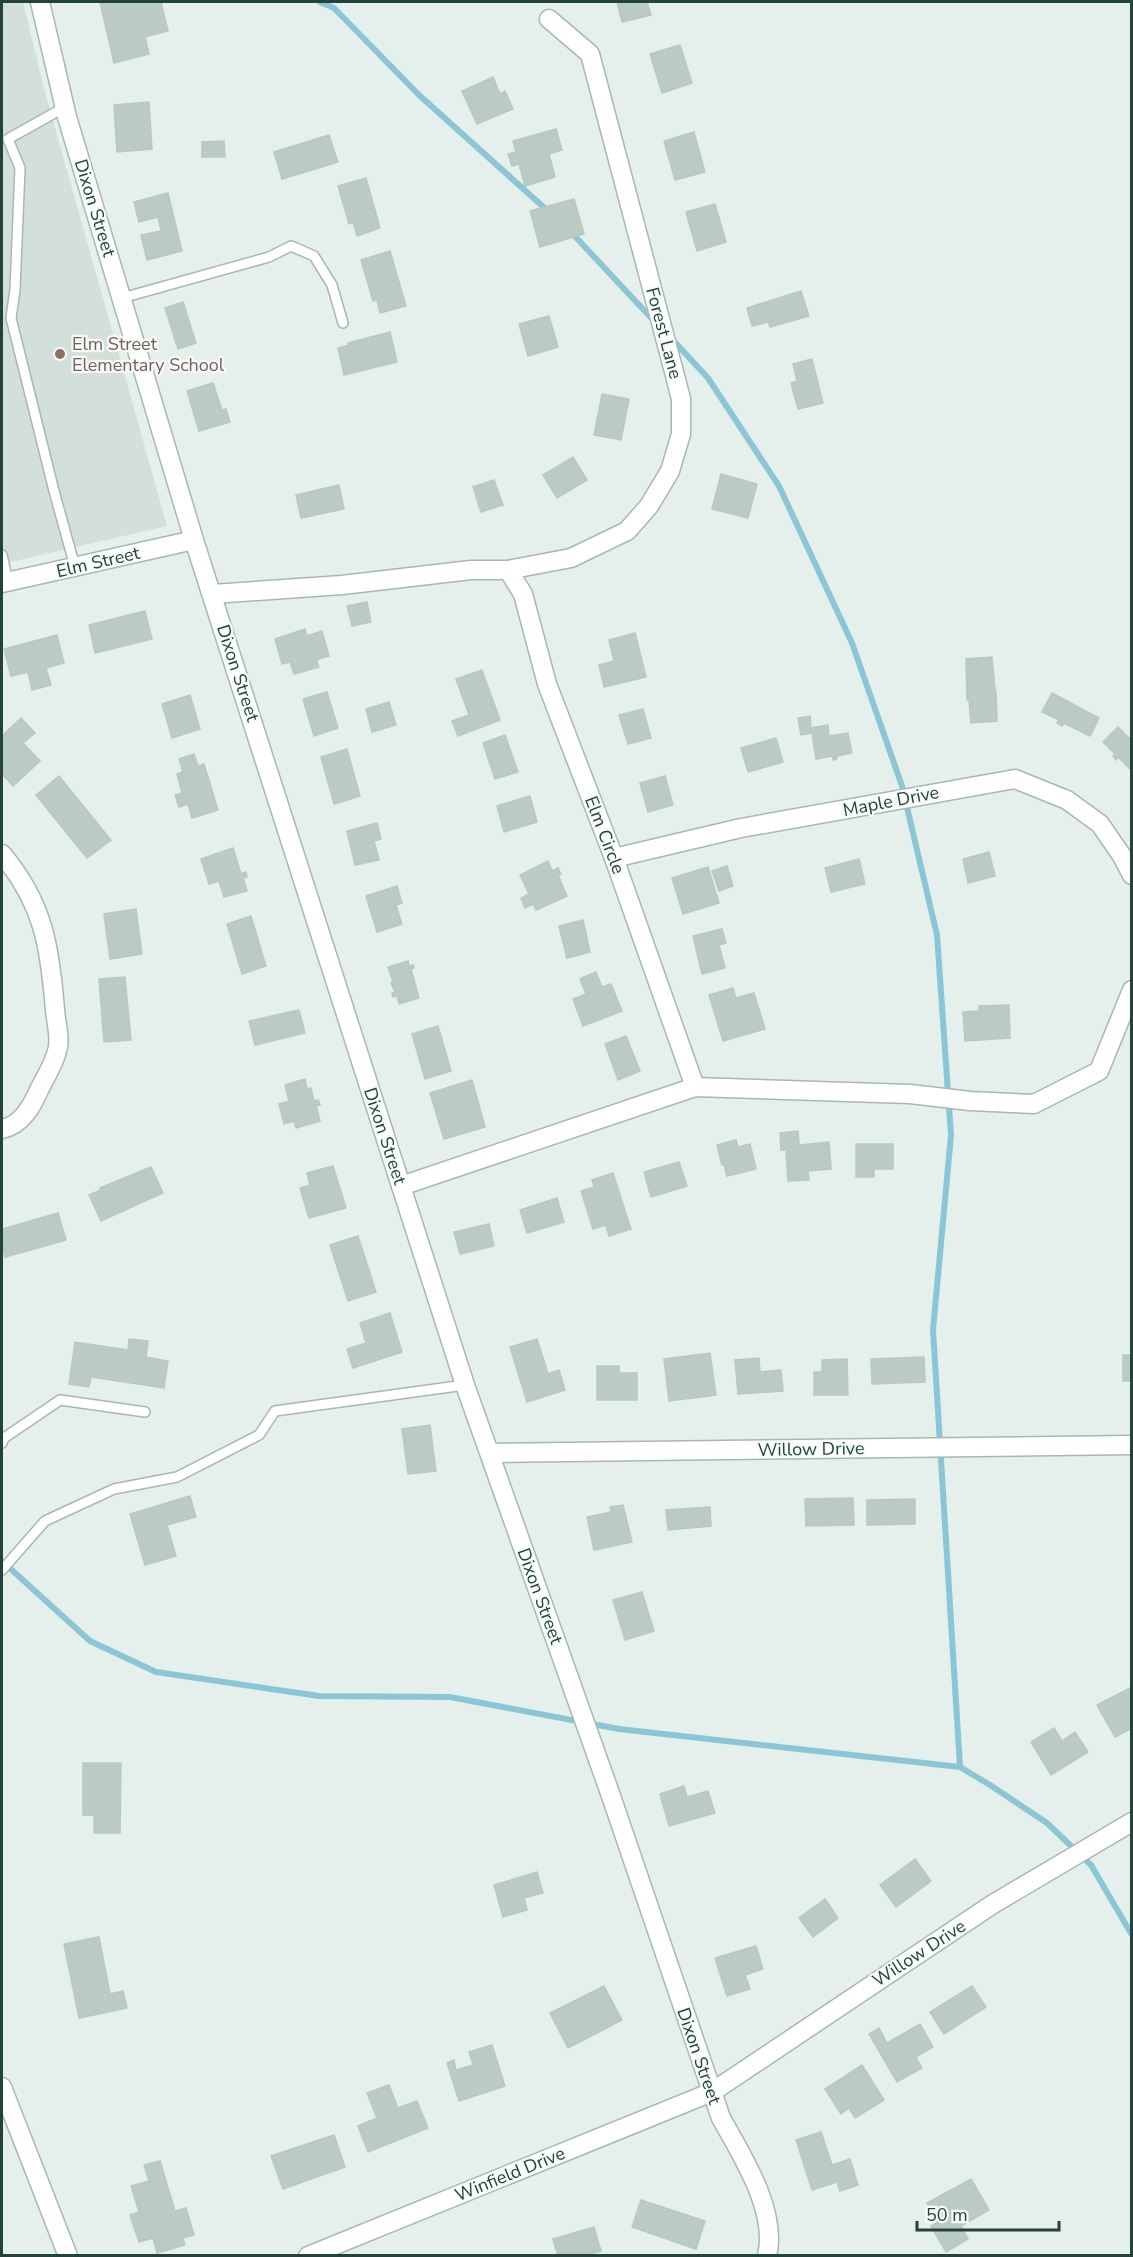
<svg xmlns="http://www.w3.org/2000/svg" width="1133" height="2257" viewBox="0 0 1133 2257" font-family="'Nunito Sans',sans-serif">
	<rect width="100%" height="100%" fill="#e5efeb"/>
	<polygon fill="#d3dfda" points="2,2 23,2 43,85 167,526 2,564"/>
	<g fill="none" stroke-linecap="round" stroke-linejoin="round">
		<g stroke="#8bc6d6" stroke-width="6">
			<polyline points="320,2 334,8 419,95 549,212"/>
			<polyline points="570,231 655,322"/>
			<polyline points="671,338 708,378 779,486 852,643 902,786 937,935 951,1135 933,1330 960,1767"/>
			<polyline points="2,1561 90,1641 156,1672 319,1696 450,1697 619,1729 960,1767 990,1785 1047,1823 1091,1865 1132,1935"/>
		</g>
	</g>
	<g fill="#bacac4" stroke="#b7c9c2" stroke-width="1.5">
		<polygon points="100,2 161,2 168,31 145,37 149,54 114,63"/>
		<polygon points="617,2 647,2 651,15 622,22"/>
		<polygon points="680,45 692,83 662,93 650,54"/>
		<polygon points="493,77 500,94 505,91 513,109 477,124 462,91"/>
		<polygon points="149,102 152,149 117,152 114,105"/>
		<polygon points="556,129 562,150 549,154 555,177 525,186 519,164 512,166 508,154 516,152 513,141"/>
		<polygon points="694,132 705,172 675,180 664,141"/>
		<polygon points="329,135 338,162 282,179 274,152"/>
		<polygon points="224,141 225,157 202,157 202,142"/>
		<polygon points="366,178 380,228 357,236 353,222 349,224 338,186"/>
		<polygon points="168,193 182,251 147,260 141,235 161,231 158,217 139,222 134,202"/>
		<polygon points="574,199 584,234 540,247 530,211"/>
		<polygon points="715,204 726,242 697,251 686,212"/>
		<polygon points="390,251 406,306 380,313 377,300 373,301 361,260"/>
		<polygon points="801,291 809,316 770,327 768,322 752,326 747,308"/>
		<polygon points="183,302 196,343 178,349 165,308"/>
		<polygon points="549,316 558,347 528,356 519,324"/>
		<polygon points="390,332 397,362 344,375 338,348 349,345 348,343"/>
		<polygon points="812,359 823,403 798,409 791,383 797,381 793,364"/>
		<polygon points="213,383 222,410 226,409 230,422 199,431 187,391"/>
		<polygon points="602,394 629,399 621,440 594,435"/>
		<polygon points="573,457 587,480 557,498 543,475"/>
		<polygon points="721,474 757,484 748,518 712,509"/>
		<polygon points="494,480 503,505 481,512 473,487"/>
		<polygon points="339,485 344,509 301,518 296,495"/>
		<polygon points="367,602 371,622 352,626 347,606"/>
		<polygon points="145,611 152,639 95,653 89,625"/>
		<polygon points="305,629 307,636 322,631 329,656 316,660 319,667 294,674 290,662 282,664 275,639"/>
		<polygon points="635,633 646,677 604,687 599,665 614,661 609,640"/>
		<polygon points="57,635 64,663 46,668 51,685 32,690 28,672 11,676 4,649"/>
		<polygon points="992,657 995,690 996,692 997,721 971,723 969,700 967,700 966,659"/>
		<polygon points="482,670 500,720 458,736 452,721 469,715 456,679"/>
		<polygon points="327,692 338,728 314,736 303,699"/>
		<polygon points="1052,693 1099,718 1090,736 1064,723 1062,726 1057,723 1059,720 1042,712"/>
		<polygon points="190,695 200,729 172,738 162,704"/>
		<polygon points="389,702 396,725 372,732 366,709"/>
		<polygon points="643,709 651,738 628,744 619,715"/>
		<polygon points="810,716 811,728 828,725 829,736 848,733 852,753 837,756 837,759 833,760 832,756 816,759 812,733 801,735 798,718"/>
		<polygon points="21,718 35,733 23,743 40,761 13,786 2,774 2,736"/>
		<polygon points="1118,727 1132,741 1132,771 1118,757 1116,760 1113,756 1115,754 1103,742"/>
		<polygon points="505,735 518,772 495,779 483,743"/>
		<polygon points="776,738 783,762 748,772 741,748"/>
		<polygon points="347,749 360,796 334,804 321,757"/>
		<polygon points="194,754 198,766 204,764 218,810 192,818 188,804 179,807 175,795 182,793 177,774 183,772 179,759"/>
		<polygon points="59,776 111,840 87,858 36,795"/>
		<polygon points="665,776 673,805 648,812 640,783"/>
		<polygon points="530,796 537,822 504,832 497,806"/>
		<polygon points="377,823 381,839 374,841 379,860 355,865 347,831"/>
		<polygon points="233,848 241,874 246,872 247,877 243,878 247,891 224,897 219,881 209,884 201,859"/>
		<polygon points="989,852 995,876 968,883 963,859"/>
		<polygon points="859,859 865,884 831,892 825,868"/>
		<polygon points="548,861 552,871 558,868 561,874 558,875 567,896 536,910 533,904 525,908 521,898 529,894 520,875"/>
		<polygon points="727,866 733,886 719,891 712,871"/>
		<polygon points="708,867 719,903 683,914 672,878"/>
		<polygon points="397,886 402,903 396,905 402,924 377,932 366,896"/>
		<polygon points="136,909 142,954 110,959 104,914"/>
		<polygon points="251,916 266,966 242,974 227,924"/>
		<polygon points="583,920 590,952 567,958 559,926"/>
		<polygon points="722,929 726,943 719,945 725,968 702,974 693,936"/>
		<polygon points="408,961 409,966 413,965 414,968 411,969 419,998 399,1004 397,996 393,997 392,993 395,992 391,983 393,982 388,967"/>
		<polygon points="596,972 602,987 611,984 622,1011 583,1026 573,999 586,994 580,979"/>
		<polygon points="125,977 131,1040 104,1042 99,979"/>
		<polygon points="733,988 736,998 754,993 765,1029 723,1041 709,995"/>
		<polygon points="1009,1005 1010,1038 965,1041 963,1012 979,1011 979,1006"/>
		<polygon points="299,1010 305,1033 255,1045 249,1021"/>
		<polygon points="438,1026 451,1071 425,1079 412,1034"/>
		<polygon points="626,1036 640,1071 618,1080 605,1044"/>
		<polygon points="305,1079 307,1089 311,1088 314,1101 318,1100 320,1105 316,1106 320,1121 296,1128 294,1121 284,1124 279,1104 289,1101 285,1085"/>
		<polygon points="472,1080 485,1127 444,1139 430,1093"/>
		<polygon points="798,1131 799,1145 829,1142 831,1169 808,1171 809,1180 788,1181 786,1150 781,1150 780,1133"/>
		<polygon points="736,1140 738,1147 750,1144 756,1169 727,1176 724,1165 722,1165 717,1145"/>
		<polygon points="856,1144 893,1144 893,1169 874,1169 874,1177 856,1177"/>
		<polygon points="679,1162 687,1186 651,1197 644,1172"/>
		<polygon points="333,1166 346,1208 309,1218 300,1188 310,1185 307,1173"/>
		<polygon points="151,1167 163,1193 101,1221 89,1195 101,1190 100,1188"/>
		<polygon points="613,1173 631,1229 609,1236 606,1225 593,1229 581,1191 594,1187 592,1180"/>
		<polygon points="557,1198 564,1222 527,1233 520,1210"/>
		<polygon points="58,1213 66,1240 5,1257 2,1245 2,1229"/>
		<polygon points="489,1224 494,1246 460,1254 454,1232"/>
		<polygon points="358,1236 376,1292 348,1301 330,1245"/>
		<polygon points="390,1313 402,1352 353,1368 347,1349 366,1343 360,1323"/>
		<polygon points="129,1339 148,1341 146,1357 168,1361 164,1388 91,1377 89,1387 69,1384 75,1342 128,1350"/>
		<polygon points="537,1339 548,1374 559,1370 565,1390 527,1402 510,1347"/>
		<polygon points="710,1353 716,1395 669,1401 664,1359"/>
		<rect x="1123" y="1355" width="9" height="26"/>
		<polygon points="924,1357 925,1382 872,1384 871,1359"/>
		<polygon points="759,1358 760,1372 781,1370 783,1391 738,1394 735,1360"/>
		<polygon points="847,1359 848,1395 814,1395 814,1372 822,1372 822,1360"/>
		<polygon points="597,1366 619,1366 619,1373 637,1373 637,1400 597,1400"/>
		<polygon points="430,1425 436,1471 408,1474 402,1429"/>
		<polygon points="190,1496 196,1517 167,1525 176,1556 145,1565 130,1514"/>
		<polygon points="853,1498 854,1525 806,1526 805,1499"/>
		<polygon points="915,1499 915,1524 867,1525 867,1500"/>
		<polygon points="623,1505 632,1542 594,1550 587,1517 611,1512 610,1507"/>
		<polygon points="710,1507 711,1526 668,1530 666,1510"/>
		<polygon points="642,1592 654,1631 625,1640 613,1600"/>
		<polygon points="1132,1687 1132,1728 1115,1737 1097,1705"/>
		<polygon points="1054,1728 1062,1741 1075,1732 1088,1752 1051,1775 1031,1742"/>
		<polygon points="83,1763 121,1763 120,1833 94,1833 94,1815 83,1815"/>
		<polygon points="684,1786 687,1797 708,1791 715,1813 669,1826 660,1794"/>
		<polygon points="915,1859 931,1881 896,1907 880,1885"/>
		<polygon points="537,1872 543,1893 524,1898 527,1910 503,1917 494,1885"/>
		<polygon points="825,1899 838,1918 813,1937 799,1918"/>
		<polygon points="99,1937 110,1994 123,1991 127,2008 79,2018 64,1944"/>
		<polygon points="756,1946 763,1969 745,1975 750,1989 727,1996 715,1958"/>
		<polygon points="604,1986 622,2020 568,2048 550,2013"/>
		<polygon points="972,1986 986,2007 944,2034 930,2012"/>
		<polygon points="920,2024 933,2047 916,2057 922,2068 897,2082 869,2034 879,2028 887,2043"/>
		<polygon points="492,2045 505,2086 459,2101 447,2063 454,2060 456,2070 473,2065 469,2052"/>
		<polygon points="862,2065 884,2100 855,2118 849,2108 841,2114 825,2089"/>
		<polygon points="389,2085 398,2108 417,2101 428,2128 368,2152 358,2126 377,2118 367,2093"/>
		<polygon points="821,2132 832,2165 850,2159 858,2185 840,2191 837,2182 812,2190 796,2140"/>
		<polygon points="334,2135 345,2167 283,2189 271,2156"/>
		<polygon points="160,2161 175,2211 186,2208 194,2235 183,2238 185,2245 157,2253 153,2238 139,2242 130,2215 139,2212 131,2186 149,2181 144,2165"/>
		<polygon points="971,2179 989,2210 961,2226 968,2239 946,2252 931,2226 938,2222 927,2203"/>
		<polygon points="641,2200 705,2221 696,2249 632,2227"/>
		<polygon points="594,2227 601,2251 584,2256 558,2256 553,2239"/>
	</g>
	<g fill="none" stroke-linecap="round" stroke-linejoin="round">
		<defs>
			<g id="service">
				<polyline points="65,107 8,139 20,168 15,290 11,318 54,491 75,567"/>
				<polyline points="122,298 269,257 291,246 314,256 332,285 343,323"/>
				<polyline points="2,555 8,582"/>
				<polyline points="2,1443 4,1438 60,1400 145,1412"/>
				<polyline points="2,1570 45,1521 114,1489 177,1477 259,1435 275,1411 465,1385"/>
			</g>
			<g id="minor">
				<path d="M40 2 67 117 194 540 401 1186 465 1385 611 1796 721 2118C742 2156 778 2211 767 2256"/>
				<polyline points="508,570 571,558 627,531 649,506 670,471 681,434 681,399 673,368 590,54 549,19"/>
				<polyline points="2,583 194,540"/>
				<polyline points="213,594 342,585 471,570 508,570 523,594 547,684 614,858 695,1087"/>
				<path d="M2 854C44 904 50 948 55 1010 56 1022 61 1040 57 1051 54 1064 46 1076 40 1088 32 1106 22 1125 2 1129"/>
				<polyline points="614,858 741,828 1015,779 1067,800 1100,824 1122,856 1132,875"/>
				<polyline points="401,1186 695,1087 910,1094 970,1101 1034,1104 1099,1071 1132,990"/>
				<polyline points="490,1453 1132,1445"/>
				<polyline points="2,2087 68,2256"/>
				<polyline points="308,2256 712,2092 993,1904 1132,1822"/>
			</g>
		</defs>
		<use href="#service" stroke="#a7b8b3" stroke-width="12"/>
		<use href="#minor" stroke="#a7b8b3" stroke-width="21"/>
		<use href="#service" stroke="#fff" stroke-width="9"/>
		<use href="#minor" stroke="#fff" stroke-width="18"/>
	</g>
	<circle fill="#8d6e63" stroke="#f6fbf9" stroke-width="2" cx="60" cy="354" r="6"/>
	<g text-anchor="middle" stroke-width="4.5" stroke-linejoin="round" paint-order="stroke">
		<g font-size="18" fill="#23423b" stroke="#f6fbf9">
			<text transform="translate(95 208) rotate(73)" y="6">Dixon Street</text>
			<text transform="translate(664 333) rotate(75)" y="6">Forest Lane</text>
			<text transform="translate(98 562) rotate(-13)" y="6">Elm Street</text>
			<text transform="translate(238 673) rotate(72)" y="6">Dixon Street</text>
			<text transform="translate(891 801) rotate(-11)" y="6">Maple Drive</text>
			<text transform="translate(605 835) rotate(69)" y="6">Elm Circle</text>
			<text transform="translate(385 1136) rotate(72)" y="6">Dixon Street</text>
			<text transform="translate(811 1449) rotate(-1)" y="6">Willow Drive</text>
			<text transform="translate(540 1596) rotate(70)" y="6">Dixon Street</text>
			<text transform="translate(919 1953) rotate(-33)" y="6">Willow Drive</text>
			<text transform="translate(699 2056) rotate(71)" y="6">Dixon Street</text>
			<text transform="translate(510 2174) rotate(-22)" y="6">Winfield Drive</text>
		</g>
		<g font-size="18" fill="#785e54" stroke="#f6fbf9" text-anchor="start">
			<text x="72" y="350">Elm Street<tspan x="72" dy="21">Elementary School</tspan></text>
		</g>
	</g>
	<rect width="1133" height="2257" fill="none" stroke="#23423b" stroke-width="6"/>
	<path d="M917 2221v9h142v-9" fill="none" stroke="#23423b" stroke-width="3"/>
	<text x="926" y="2221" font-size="18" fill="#23423b" stroke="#f6fbf9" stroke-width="4.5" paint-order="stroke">50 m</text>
</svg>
